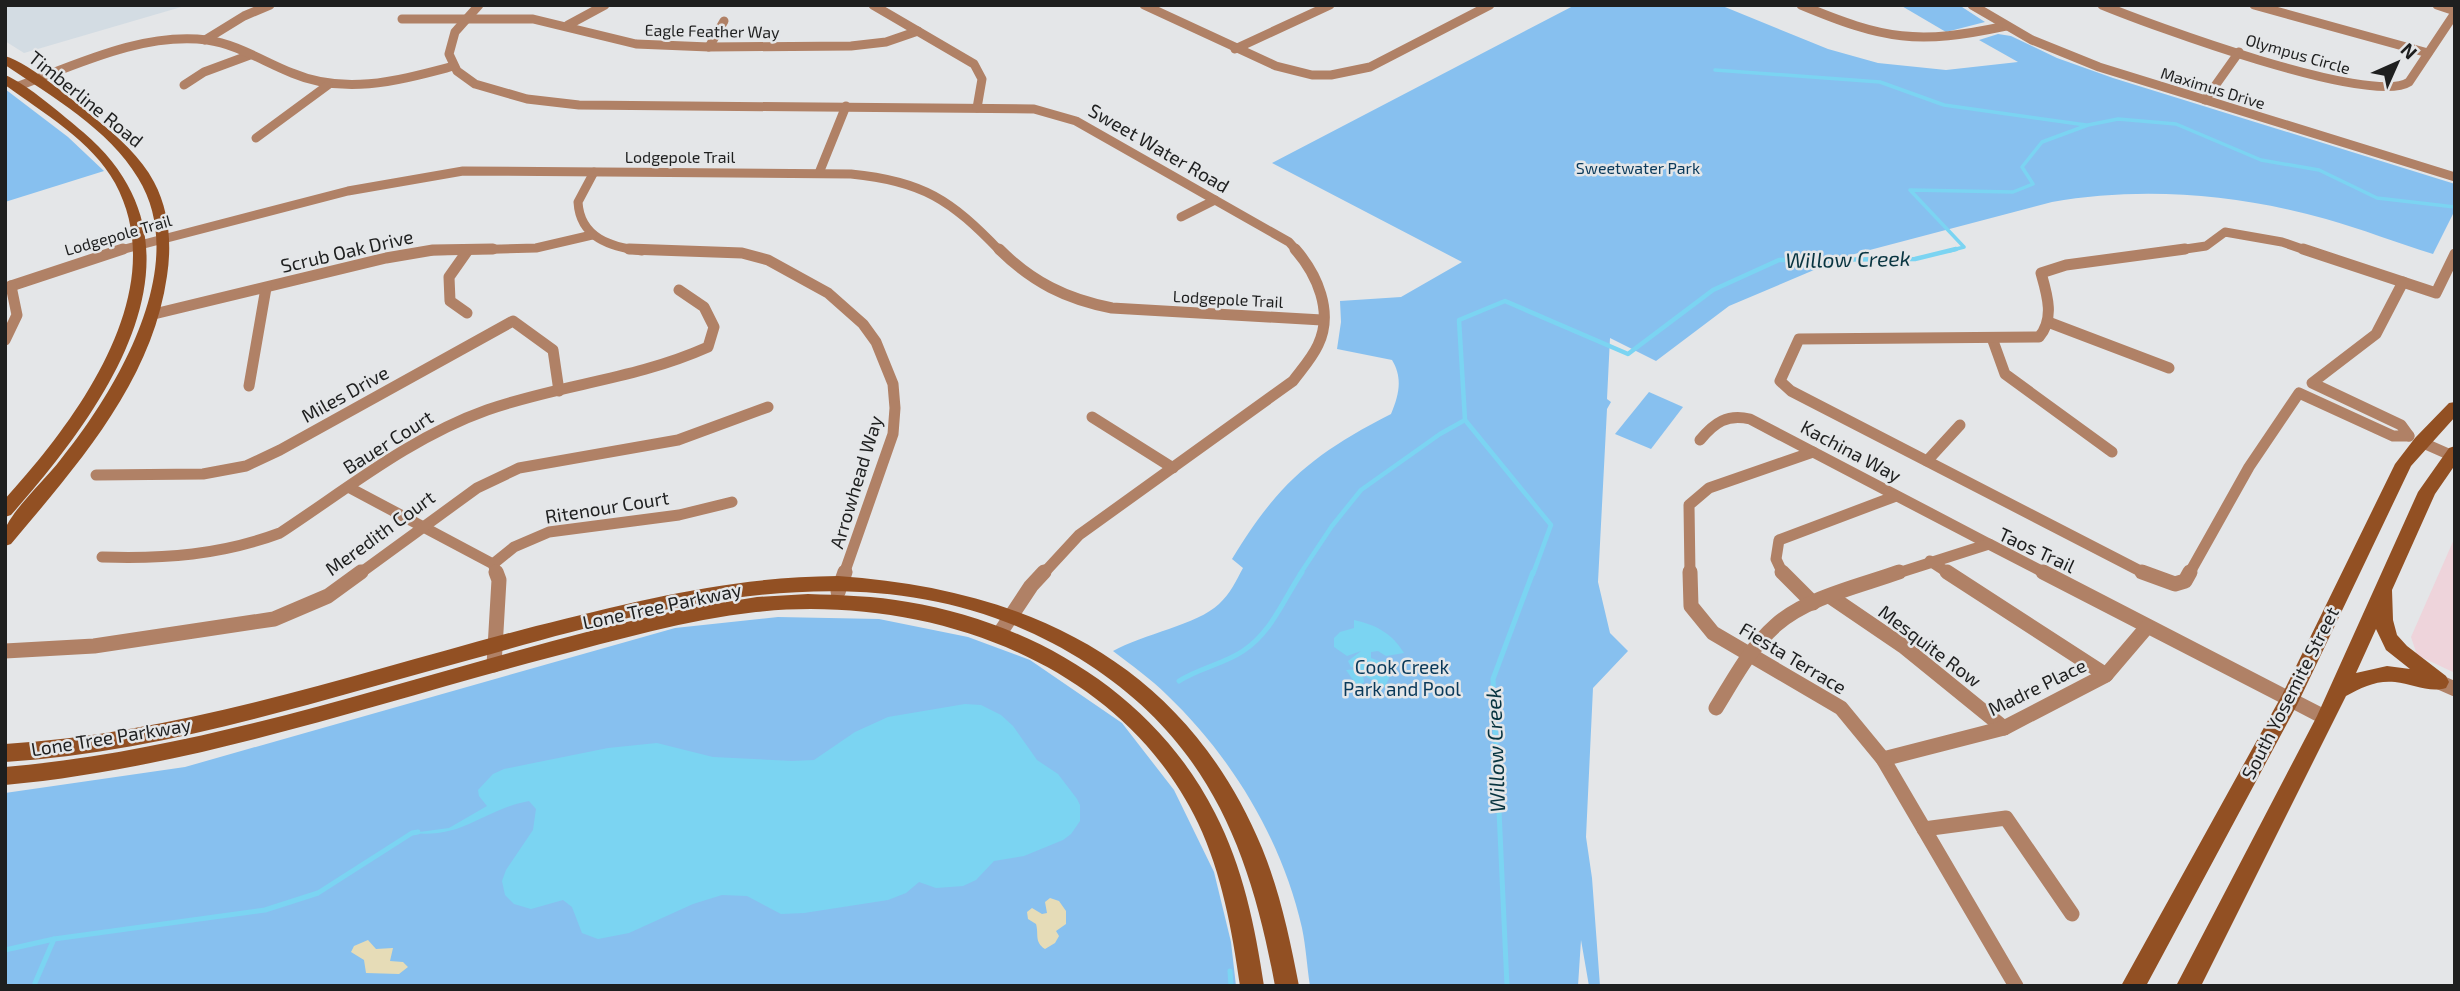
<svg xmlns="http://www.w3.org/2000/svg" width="2460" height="991" viewBox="0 0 2460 991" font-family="'Exo 2',sans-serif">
	<rect width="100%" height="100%" fill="#e4e6e8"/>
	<polygon fill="#eed4db" points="2455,537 2455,673 2417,655 2411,637"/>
	<polygon fill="#d3dce3" points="5,5 188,5 24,53 5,41"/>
	<g fill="#87c0ef">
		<path d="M1575 5H1720L1828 49 1878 63 1946 70 2018 62 1979 40 1998 34 2011 36 2057 58 2113 78 2455 184V210L2433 254C2397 243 2362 229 2326 219 2238 194 2142 186 2052 202L1847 256 1729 306 1656 361 1610 338 1607 399 1611 402 1607 409 1598 582 1610 633 1628 651 1593 688 1586 837 1592 878 1600 986H1589L1581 940 1578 986H1310C1307 967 1306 947 1302 928 1282 840 1232 757 1167 695 1151 679 1131 665 1113 651 1143 634 1197 625 1219 604 1230 594 1236 581 1243 568L1232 559C1278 483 1313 454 1391 414 1399 395 1403 378 1392 360L1337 349 1341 322 1340 301 1401 297 1462 262 1272 163Z"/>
		<polygon points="1900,5 1959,5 1985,22 1946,32"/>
		<polygon points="5,89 68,137 104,171 5,202"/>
		<polygon points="1649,392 1683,407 1651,449 1615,434"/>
		<polygon points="778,617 879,619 968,637 1030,660 1122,723 1174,790 1214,872 1231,942 1236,986 5,986 5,793 185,767 675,628"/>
	</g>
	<g fill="#e6dcb7">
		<path d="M1050 898 1059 901 1066 911V924L1056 931 1059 936 1055 943 1045 949C1034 942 1039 934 1036 924L1028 919 1027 912 1032 908 1042 914 1047 913 1045 902Z"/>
		<polygon points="368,940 376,949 393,948 390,961 403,962 408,967 399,974 366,973 364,960 351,952 354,946"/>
	</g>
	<g fill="#7bd4f2">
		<path d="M1354 620C1376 625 1392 633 1404 653L1386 656 1378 651 1371 652V658L1382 662 1385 660 1392 671 1385 687 1363 675 1364 682 1358 687 1346 670 1359 669 1351 667 1348 661 1361 651 1347 656 1334 647V638L1340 632 1354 628Z"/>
		<path d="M965 704 981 705 1001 715 1013 726 1037 760 1058 774 1077 799 1080 805V821L1071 834 1063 840 1024 856 994 861 976 880 963 886 936 888 919 882 906 893 888 900 804 913 781 914 747 896 722 895 693 904 629 933 598 939 582 933 572 907 563 900 531 909 514 904 505 895 502 881 506 870 533 830 536 809 529 801C482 810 464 839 412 833L449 828 487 806 479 796 478 790 493 774 504 769 608 748 657 743 713 757 792 761 814 760 855 732 888 717Z"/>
	</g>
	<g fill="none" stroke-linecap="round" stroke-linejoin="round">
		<g stroke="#7bd4f2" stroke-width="3.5">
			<polyline points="1715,70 1880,82 1944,105 2086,125"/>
			<polyline points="1949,251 1964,247 1910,190 2013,192 2033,184 2022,167 2042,142 2088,125 2118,119 2176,124 2261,160 2319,170 2377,198 2455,207"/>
		</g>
		<g stroke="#7bd4f2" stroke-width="4.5">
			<polyline points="1300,574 1332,526 1361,490 1440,434 1465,420"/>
			<polyline points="1533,574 1551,525 1465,420 1459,320 1505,301 1628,354 1713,290 1779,260 1915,259 1956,249"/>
		</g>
		<g stroke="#7bd4f2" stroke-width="5">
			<path d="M1179 681C1199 668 1224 664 1243 651 1272 632 1283 600 1302 572"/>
			<polyline points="5,950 54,939 265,910 318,893 412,833 418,832"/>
			<polyline points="1230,971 1231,986"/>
			<polyline points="35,983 54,939"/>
			<polyline points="1507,986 1493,679 1533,572"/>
		</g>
		<g stroke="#b08166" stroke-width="9">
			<polyline points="479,5 455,32 449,54 457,71 475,84 527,99 579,105 1034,109 1076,121 1289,242 1297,251"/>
			<polyline points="873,5 974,64 982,79 977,108"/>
			<polyline points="1144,5 1276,66 1312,75 1331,75 1370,67 1490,5"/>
			<path d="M1801 5C1885 40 1917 45 2006 26"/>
			<polyline points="1972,5 2032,40 2099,67 2455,177"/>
			<path d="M2102 5C2148 24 2372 107 2409 82L2455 13"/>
			<polyline points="2254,5 2428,53"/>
			<polyline points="2437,5 2455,11"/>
			<polyline points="402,19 533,19 636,44 709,47 851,46 886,42 918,31"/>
			<polyline points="568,25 605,5"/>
			<polyline points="205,40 244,16 270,5"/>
			<polyline points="709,47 724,21"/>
			<polyline points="1235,49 1330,5"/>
			<polyline points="184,85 204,72 250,55"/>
			<path d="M16 87C76 65 142 32 207 40 237 44 264 62 292 73 346 96 400 80 454 66"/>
			<polyline points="2205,100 2239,52"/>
			<polyline points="256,138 328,85"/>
			<path d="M594 172 578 202C580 238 611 247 642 251"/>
			<polyline points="819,173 846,106"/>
			<polyline points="1181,217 1215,200"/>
			<path d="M117 251 348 191 463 171 851 174C923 181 951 200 1000 251"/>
			<polyline points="430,251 536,248 592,235"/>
			<polyline points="2172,251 2206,246 2225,232 2282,242 2308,251"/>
		</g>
		<g stroke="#b08166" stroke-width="11">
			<polyline points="629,249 742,253 768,260 828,293 863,324 876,342 893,384 895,408 893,434 844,574"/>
			<path d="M999 249C1032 282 1066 299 1112 308L1322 320"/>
			<polyline points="2303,249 2436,293 2455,254"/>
			<polyline points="2403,282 2376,334 2312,383 2401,425 2409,436"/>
			<polyline points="11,286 123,249"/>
			<polyline points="467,313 450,301 449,277 468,250"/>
			<polyline points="154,314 386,258 433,250 493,249"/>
			<polyline points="2048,322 2169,368"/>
			<polyline points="1992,338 2005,374 2112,452"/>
			<polyline points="5,340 17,315 11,286"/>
			<polyline points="249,386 266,288"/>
			<polyline points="1092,417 1173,468"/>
			<path d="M1700 440C1715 422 1727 414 1750 419L1989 544"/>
			<polyline points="2421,442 2455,457"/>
			<polyline points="1927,461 1960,425"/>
			<polyline points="96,475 203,474 246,466 280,450 513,321 553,350 559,391"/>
			<polyline points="350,488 493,564 497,574"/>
			<path d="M102 557C165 559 221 555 280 533 347 489 411 437 487 410 561 384 634 380 708 347L714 327 704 307 679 290"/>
			<polyline points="1930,561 1950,574"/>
			<polyline points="493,564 514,547 549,532 679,515 732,502"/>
			<polyline points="359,574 477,488 519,468 678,440 768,407"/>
			<path d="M1043 574 1079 535 1293 381C1302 369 1312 358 1318 345 1334 312 1317 274 1295 249"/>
			<polyline points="1690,574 1689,505 1709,488 1813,452"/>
			<polyline points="1783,574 1776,559 1779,540 1896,496"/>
			<polyline points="1895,574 1989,544 2047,574"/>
			<path d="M2146 574 1791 391 1780 381 1799 339 2039 337C2055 319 2047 294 2041 273L2066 265 2185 249"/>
			<polyline points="2189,574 2249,467 2299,393 2393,436 2409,436"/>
		</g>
		<g stroke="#b08166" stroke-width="15">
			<polyline points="1690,572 1691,606 1713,633 1841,708 1883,759 2016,986"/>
			<polyline points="1782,572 1813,603"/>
			<polyline points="1947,572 2106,675"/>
			<polyline points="2043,572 2326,718"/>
			<polyline points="2142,572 2175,584 2185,581 2190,572"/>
			<polyline points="838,592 845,572"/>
			<polyline points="1831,597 1903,646 2004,728"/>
			<polyline points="1000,633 1031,586 1044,572"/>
			<polyline points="5,651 94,646 274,619 328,596 361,572"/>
			<polyline points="494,665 499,580 496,572"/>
			<polyline points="2439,682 2455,689"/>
			<path d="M1716 708C1734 679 1750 648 1776 625 1808 597 1860 586 1899 572"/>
			<polyline points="1883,759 2004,728 2106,675 2147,627"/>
			<polyline points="1924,829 2006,818 2072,914"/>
		</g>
		<g fill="#925023" fill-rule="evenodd">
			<path d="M5 56C31 64 75 102 97 120 118 137 141 157 154 182 169 210 172 244 167 276 152 382 78 464 11 544L5 546C5 539 4 530 7 525 18 504 46 479 61 459 116 391 192 265 138 178 109 129 51 96 5 65Z"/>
			<path d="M5 75C26 83 65 117 83 132 222 250 103 411 11 515L5 517V499C75 422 174 292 115 183 93 142 42 112 5 85Z"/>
			<polygon points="2455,402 2455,417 2411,466 2297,705 2146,986 2121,986 2282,695 2395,464 2415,438 2449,403"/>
			<path d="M2455 446V465L2435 494 2392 590 2393 620 2397 635 2407 646 2446 676 2449 682 2446 688C2429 693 2412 684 2395 682 2377 680 2362 687 2346 696L2201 986H2176L2317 716 2418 492 2449 448ZM2376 629 2386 650 2410 669 2387 666 2356 673Z"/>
			<path d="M838 576C1029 589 1185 663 1262 848 1280 892 1290 939 1299 986H1275C1250 850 1209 743 1088 664 892 537 675 603 469 660 317 701 163 752 5 762V744C184 733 363 671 536 626 640 600 730 577 838 576Z"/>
			<path d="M808 594C841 595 875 596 908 602 1035 623 1156 696 1215 813 1243 867 1255 926 1264 986H1240C1232 930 1222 874 1198 823 1120 660 926 594 756 612 685 620 617 640 548 658 369 705 190 768 5 785V767C237 747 457 658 683 609L757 597Z"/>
		</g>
	</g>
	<g text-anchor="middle" stroke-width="5" stroke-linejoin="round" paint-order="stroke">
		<g font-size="16" fill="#1e1f1f" stroke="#e4e6e8">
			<text transform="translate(712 31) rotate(1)" y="6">Eagle Feather Way</text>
			<text transform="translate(2298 54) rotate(16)" y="6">Olympus Circle</text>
			<text transform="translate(2213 88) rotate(17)" y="6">Maximus Drive</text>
			<text x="680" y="163">Lodgepole Trail</text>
			<text transform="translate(118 235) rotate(-16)" y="6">Lodgepole Trail</text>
			<text transform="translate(1228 299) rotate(3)" y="6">Lodgepole Trail</text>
		</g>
		<g font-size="16" fill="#09395a" stroke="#e4e6e8">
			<text x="1638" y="174">Sweetwater Park</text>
		</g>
		<g font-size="19" fill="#1e1f1f" stroke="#e4e6e8">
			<text transform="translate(86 99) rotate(39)" y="7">Timberline Road</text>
			<text transform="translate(1159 148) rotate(30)" y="7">Sweet Water Road</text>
			<text transform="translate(347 251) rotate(-13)" y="7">Scrub Oak Drive</text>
			<text transform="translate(345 394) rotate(-29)" y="7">Miles Drive</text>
			<text transform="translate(388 442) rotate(-32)" y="7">Bauer Court</text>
			<text transform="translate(1851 451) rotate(28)" y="7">Kachina Way</text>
			<text transform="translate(856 482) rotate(-73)" y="7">Arrowhead Way</text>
			<text transform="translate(607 507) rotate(-9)" y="7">Ritenour Court</text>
			<text transform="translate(380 533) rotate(-36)" y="7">Meredith Court</text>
			<text transform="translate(2037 550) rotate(25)" y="7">Taos Trail</text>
			<text transform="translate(662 606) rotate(-12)" y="7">Lone Tree Parkway</text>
			<text transform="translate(1930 646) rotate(37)" y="7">Mesquite Row</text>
			<text transform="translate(1793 658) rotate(31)" y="7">Fiesta Terrace</text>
			<text transform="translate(2037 687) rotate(-26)" y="7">Madre Place</text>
			<text transform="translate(2290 693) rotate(-63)" y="7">South Yosemite Street</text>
			<text transform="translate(111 737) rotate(-9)" y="7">Lone Tree Parkway</text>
		</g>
		<g font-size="19" fill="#09395a" stroke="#e4e6e8">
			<text x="1402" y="674">Cook Creek<tspan x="1402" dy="22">Park and Pool</tspan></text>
		</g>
		<g font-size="21" font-style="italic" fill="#083440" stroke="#e4e6e8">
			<text transform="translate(1848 260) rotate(-1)" y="7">Willow Creek</text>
			<text transform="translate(1496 750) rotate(-92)" y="7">Willow Creek</text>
		</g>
	</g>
	<rect width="2460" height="991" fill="none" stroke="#1e1f1f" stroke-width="14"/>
	<g transform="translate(2397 63) rotate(45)" stroke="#e4e6e8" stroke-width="5" paint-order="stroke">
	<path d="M0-5L12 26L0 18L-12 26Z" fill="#1e1f1f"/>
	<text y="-10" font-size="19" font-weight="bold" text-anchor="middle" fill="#1e1f1f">N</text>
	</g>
</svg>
